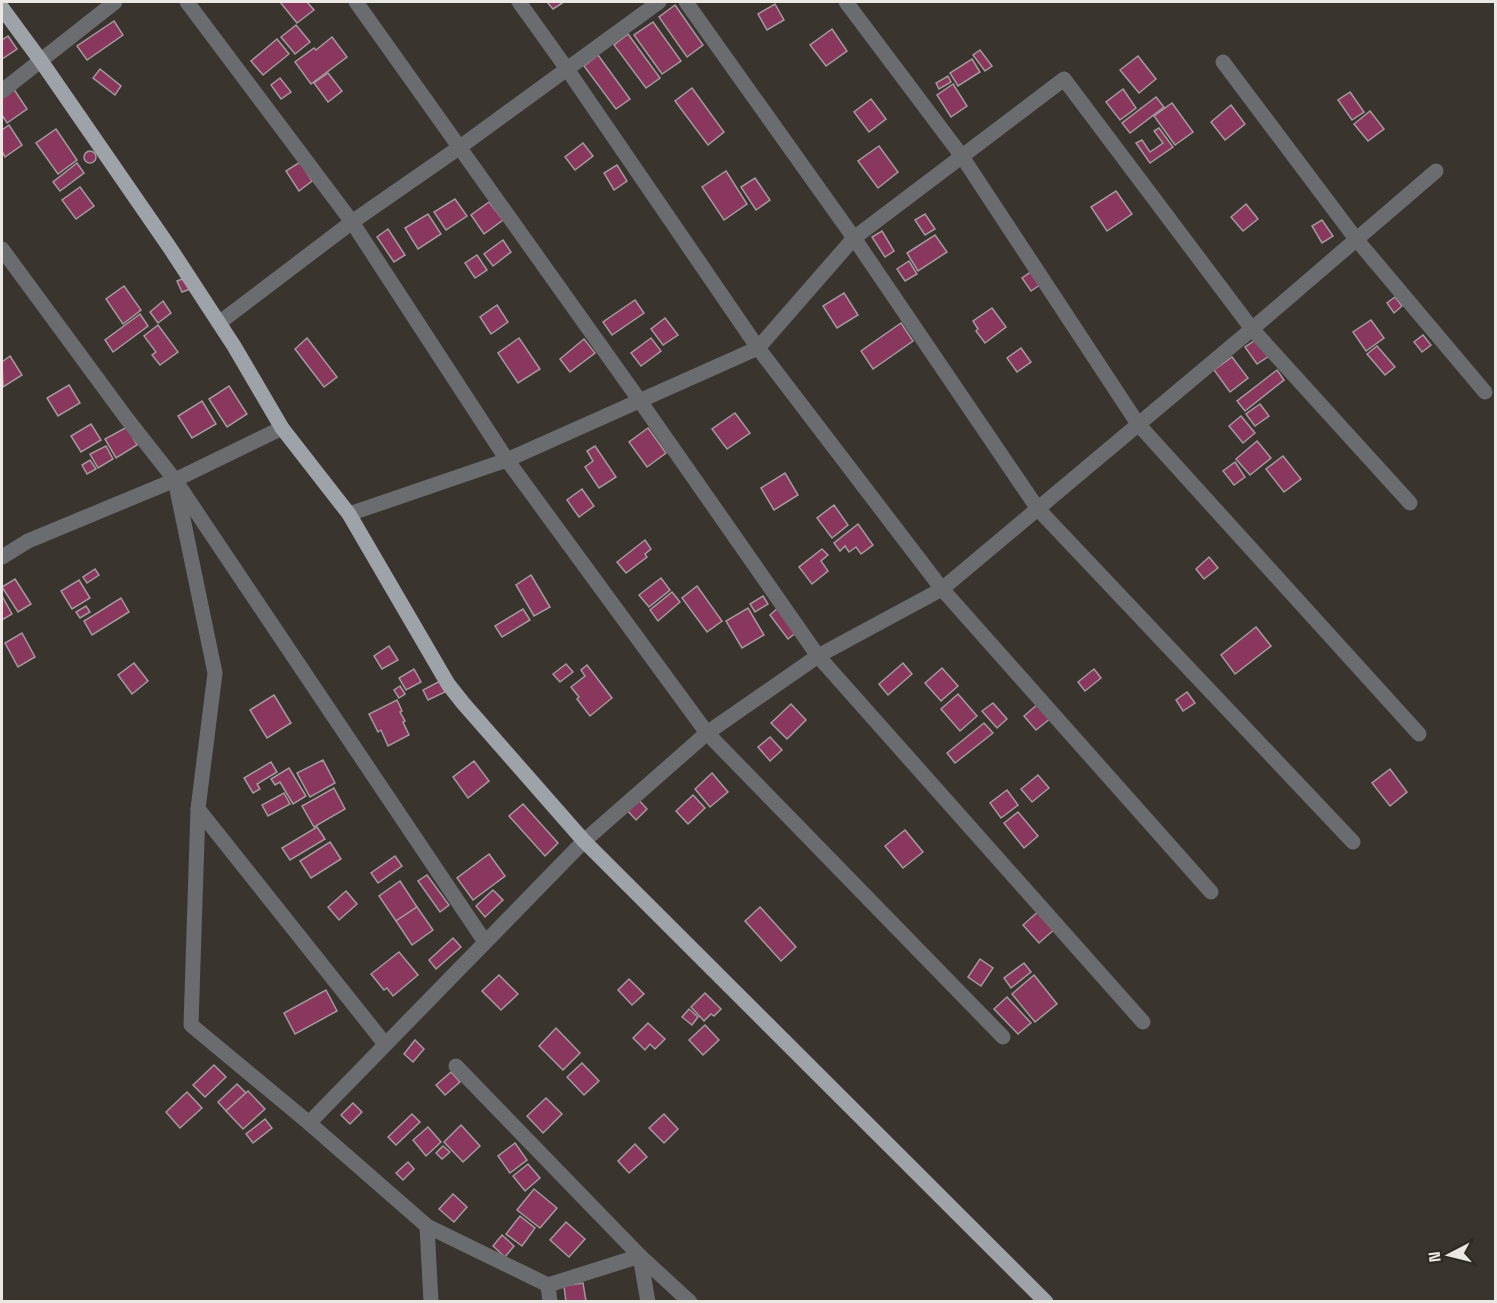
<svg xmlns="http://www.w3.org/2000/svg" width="1497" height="1303" viewBox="0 0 1497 1303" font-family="'Space Grotesk',sans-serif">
	<rect width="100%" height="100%" fill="#39342e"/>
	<g fill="#89375d" stroke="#a4999d" stroke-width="1.5">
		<polygon points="280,2 307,2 314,10 297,23"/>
		<polygon points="547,2 564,2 553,9"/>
		<polygon points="775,4 784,20 767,30 758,14"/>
		<polygon points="675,5 703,45 687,57 659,17"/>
		<polygon points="114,21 123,35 87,60 77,46"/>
		<polygon points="653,22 681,61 662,74 634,35"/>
		<polygon points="296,25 310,42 295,54 281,37"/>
		<polygon points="832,29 847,51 826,66 810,45"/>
		<polygon points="628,34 660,78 646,88 614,45"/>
		<polygon points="8,36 17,49 2,59 2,40"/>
		<polygon points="332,37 347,57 311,84 295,62 314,48 316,50"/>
		<polygon points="277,39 289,54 263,75 251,61"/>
		<polygon points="980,50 992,66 985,71 973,55"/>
		<polygon points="598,55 630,99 616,109 584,66"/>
		<polygon points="1138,56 1156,79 1139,93 1120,70"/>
		<polygon points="972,59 980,72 958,86 950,73"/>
		<polygon points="100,69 121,86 115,95 93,78"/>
		<polygon points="328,73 342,91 328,102 314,83"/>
		<polygon points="948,76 951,82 939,89 936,83"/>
		<polygon points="280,78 291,92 281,99 271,85"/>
		<polygon points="953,84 967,106 951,117 937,95"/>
		<polygon points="13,88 27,109 7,123 2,115 2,96"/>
		<polygon points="692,88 724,132 708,145 675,101"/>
		<polygon points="1123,89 1136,108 1120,120 1106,102"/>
		<polygon points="1350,92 1364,112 1352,120 1338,100"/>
		<polygon points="1156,97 1164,107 1130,133 1122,123"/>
		<polygon points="871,99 886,119 869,132 854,112"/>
		<polygon points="1172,103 1193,132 1175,145 1154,116"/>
		<polygon points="1231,105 1245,124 1225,140 1211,122"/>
		<polygon points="1370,111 1384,129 1368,141 1354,124"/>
		<polygon points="9,125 22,145 5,157 2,151 2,130"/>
		<polygon points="1159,128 1173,147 1150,163 1136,143 1142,140 1150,152 1163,143 1154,131"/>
		<polygon points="56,129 77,160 58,174 36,143"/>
		<polygon points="583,143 593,156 575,170 565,157"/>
		<polygon points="879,146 898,172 878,188 858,161"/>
		<circle cx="90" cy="157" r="6"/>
		<polygon points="300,162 312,181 299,191 286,171"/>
		<polygon points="77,163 84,173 60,191 53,182"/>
		<polygon points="617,165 627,181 614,190 604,173"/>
		<polygon points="726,171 747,204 724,220 702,187"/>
		<polygon points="755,178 770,200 756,210 741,187"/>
		<polygon points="80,187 94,206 76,219 62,200"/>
		<polygon points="1116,191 1132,214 1107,231 1091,207"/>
		<polygon points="455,199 467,216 446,230 434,212"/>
		<polygon points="489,202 503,220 484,234 471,215"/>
		<polygon points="1246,204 1258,219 1243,231 1231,217"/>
		<polygon points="428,214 441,234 418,249 405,228"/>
		<polygon points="925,214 935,229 925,235 915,220"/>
		<polygon points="1322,220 1333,236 1322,243 1312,226"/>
		<polygon points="388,229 405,255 394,262 377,237"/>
		<polygon points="882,231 894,251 885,257 872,237"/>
		<polygon points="935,235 947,252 918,271 907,253"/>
		<polygon points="503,240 511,252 493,266 484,254"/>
		<polygon points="477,255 487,270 475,278 465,263"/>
		<polygon points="909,261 917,274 905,281 897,269"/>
		<polygon points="1035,269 1044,282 1031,291 1022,278"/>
		<polygon points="188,277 193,288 182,292 177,281"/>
		<polygon points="124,286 141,310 123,324 106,299"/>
		<polygon points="844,293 858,315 837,328 823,306"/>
		<polygon points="1395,297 1402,306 1394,313 1387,303"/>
		<polygon points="635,300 644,313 612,335 603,322"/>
		<polygon points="163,301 171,313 158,323 150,312"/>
		<polygon points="497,305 508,322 491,334 480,317"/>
		<polygon points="992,308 1006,327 985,343 976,331 978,329 973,321"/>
		<polygon points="140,314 148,326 113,352 105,340"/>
		<polygon points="665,318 678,335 663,345 651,329"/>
		<polygon points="1371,320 1384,338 1366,351 1353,332"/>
		<polygon points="901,323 913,341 873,369 861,351"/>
		<polygon points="158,325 178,352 160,365 152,355 156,352 144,336"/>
		<polygon points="1423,335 1431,345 1422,352 1414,342"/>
		<polygon points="307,338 337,377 324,387 295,349"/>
		<polygon points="519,338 540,369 518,383 498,353"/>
		<polygon points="651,338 661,351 641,366 631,353"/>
		<polygon points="584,339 595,353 570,372 560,359"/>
		<polygon points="1257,339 1269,356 1257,364 1245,347"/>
		<polygon points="1377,346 1395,367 1385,375 1367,354"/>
		<polygon points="1021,348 1031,362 1017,372 1007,358"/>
		<polygon points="10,356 22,375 3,387 2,362"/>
		<polygon points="1232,357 1248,378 1230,392 1214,370"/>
		<polygon points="1277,370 1284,380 1245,411 1237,401"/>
		<polygon points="69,385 80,403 58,416 47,398"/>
		<polygon points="229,386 247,414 227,427 209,399"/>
		<polygon points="202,401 216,424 192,438 178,416"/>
		<polygon points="1260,404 1269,416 1255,426 1246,414"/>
		<polygon points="735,413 750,433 727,449 712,429"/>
		<polygon points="1241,416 1255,433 1243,443 1229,426"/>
		<polygon points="91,424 101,440 81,452 71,436"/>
		<polygon points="127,427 137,445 116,458 105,439"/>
		<polygon points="648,428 666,453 647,467 629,442"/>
		<polygon points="1257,441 1271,458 1250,475 1236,459"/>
		<polygon points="106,446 113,459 98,468 90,454"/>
		<polygon points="595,446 616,477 599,488 585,467 593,461 587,451"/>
		<polygon points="1283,456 1301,479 1284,492 1266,469"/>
		<polygon points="90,460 96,469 87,474 82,465"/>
		<polygon points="1235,462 1245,477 1234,485 1223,471"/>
		<polygon points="785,473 798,495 774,510 761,488"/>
		<polygon points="582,489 594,506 579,517 567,500"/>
		<polygon points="834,505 848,525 832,538 817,518"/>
		<polygon points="858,524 873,545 861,554 856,547 849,552 845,546 840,551 834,543"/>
		<polygon points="645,540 651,549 645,554 647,557 626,573 617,562"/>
		<polygon points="822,549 828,555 821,561 828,571 812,584 799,567"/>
		<polygon points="1209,557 1218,568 1204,579 1196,569"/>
		<polygon points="95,569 99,575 87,583 83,577"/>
		<polygon points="531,575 550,607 534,616 516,585"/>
		<polygon points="661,578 670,590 649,607 639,595"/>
		<polygon points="15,579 31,604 18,612 2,587"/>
		<polygon points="79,580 90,598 72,609 61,591"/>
		<polygon points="697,586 722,621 707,632 682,598"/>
		<polygon points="672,592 680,602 658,621 650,610"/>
		<polygon points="2,596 12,614 2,620"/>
		<polygon points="763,596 768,604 755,612 750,604"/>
		<polygon points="121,598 129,612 92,635 84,621"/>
		<polygon points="86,606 90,612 80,618 76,612"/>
		<polygon points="780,606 798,631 788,639 770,615"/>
		<polygon points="748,608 764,635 742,648 726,621"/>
		<polygon points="523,609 530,620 502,637 495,626"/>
		<polygon points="1256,627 1271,646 1235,674 1221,655"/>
		<polygon points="22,633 35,657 18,667 5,643"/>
		<polygon points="389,646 398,660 382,669 374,656"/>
		<polygon points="134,663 148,681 132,694 118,675"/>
		<polygon points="903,663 912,674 888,695 879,684"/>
		<polygon points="566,664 573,672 560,682 553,674"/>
		<polygon points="587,665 612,698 590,716 577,699 579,697 571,687 585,676 581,670"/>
		<polygon points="942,668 958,686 941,701 925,683"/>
		<polygon points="414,669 421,682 406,690 399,678"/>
		<polygon points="1094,669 1101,678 1085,691 1078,682"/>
		<polygon points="440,681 445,692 428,700 423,690"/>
		<polygon points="400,686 405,694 399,698 394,690"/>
		<polygon points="1187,692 1195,703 1183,711 1176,700"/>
		<polygon points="958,694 977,716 960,731 941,709"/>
		<polygon points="274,695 291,723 267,738 250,710"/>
		<polygon points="397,700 402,711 400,712 405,721 403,722 409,735 388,746 381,730 378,732 369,714"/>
		<polygon points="993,703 1007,719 997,728 982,711"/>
		<polygon points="1039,703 1051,718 1036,730 1024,716"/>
		<polygon points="791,704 806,720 787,739 771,723"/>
		<polygon points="984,723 993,733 955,763 947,753"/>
		<polygon points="770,737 782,750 770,761 758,747"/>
		<polygon points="323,760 335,783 310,797 297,773"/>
		<polygon points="474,761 489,781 468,798 453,777"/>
		<polygon points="271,762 277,772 257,784 260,789 253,793 244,778"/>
		<polygon points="289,768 306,796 293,804 280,782 275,785 271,779"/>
		<polygon points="1390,769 1407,792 1390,806 1372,783"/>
		<polygon points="712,773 728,792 710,807 695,789"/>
		<polygon points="1038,775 1049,788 1032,802 1021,789"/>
		<polygon points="334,788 345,809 314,827 302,806"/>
		<polygon points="1007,790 1018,805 1001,818 990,803"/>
		<polygon points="284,793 290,804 268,816 262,805"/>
		<polygon points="693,795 705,808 688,824 676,811"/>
		<polygon points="636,797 647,809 636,820 625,808"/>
		<polygon points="523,804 558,843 545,856 509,816"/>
		<polygon points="1018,812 1038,836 1024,848 1004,823"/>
		<polygon points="317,827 325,839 290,860 282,848"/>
		<polygon points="905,830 923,852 903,868 885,846"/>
		<polygon points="330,842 341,859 311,878 300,861"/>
		<polygon points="489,854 505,876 473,900 457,878"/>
		<polygon points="395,856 402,866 378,883 371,873"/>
		<polygon points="427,875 449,905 440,912 418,881"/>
		<polygon points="400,881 417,907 396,921 379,896"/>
		<polygon points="493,890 503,900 485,917 476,906"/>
		<polygon points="346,891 357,904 339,920 328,907"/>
		<polygon points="417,907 433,930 412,945 396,921"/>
		<polygon points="760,907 796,947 781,961 745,921"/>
		<polygon points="1041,909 1057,927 1039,943 1023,925"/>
		<polygon points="453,938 461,947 436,969 429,960"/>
		<polygon points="399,952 418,975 393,996 387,988 384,990 371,974"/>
		<polygon points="980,959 993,968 981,986 968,977"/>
		<polygon points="1024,963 1031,972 1011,988 1004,978"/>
		<polygon points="499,975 518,994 501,1010 482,991"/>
		<polygon points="1034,975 1057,1004 1035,1022 1012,994"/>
		<polygon points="629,979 644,994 632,1005 618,990"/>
		<polygon points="326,990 337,1011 295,1034 284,1013"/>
		<polygon points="705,993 721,1009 714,1016 711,1014 704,1021 691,1007"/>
		<polygon points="1007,997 1031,1023 1018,1034 994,1009"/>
		<polygon points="689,1009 698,1017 692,1025 682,1017"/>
		<polygon points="648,1023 665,1039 655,1049 650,1044 645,1050 633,1038"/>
		<polygon points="705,1025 719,1040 703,1055 689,1040"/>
		<polygon points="556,1028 580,1053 563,1070 539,1046"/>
		<polygon points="415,1040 424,1049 413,1062 404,1054"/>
		<polygon points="582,1063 599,1081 584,1095 567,1077"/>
		<polygon points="214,1065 226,1077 205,1097 193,1085"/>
		<polygon points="451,1072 460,1082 445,1095 436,1085"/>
		<polygon points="237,1084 246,1093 226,1111 218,1102"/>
		<polygon points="248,1091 265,1109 243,1129 226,1111"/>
		<polygon points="187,1092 202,1108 180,1128 166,1112"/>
		<polygon points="546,1098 562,1114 543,1133 527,1116"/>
		<polygon points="353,1103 362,1112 350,1124 341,1115"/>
		<polygon points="412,1114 420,1122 396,1145 388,1137"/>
		<polygon points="664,1114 678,1129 664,1143 649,1128"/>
		<polygon points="265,1119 272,1128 253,1143 246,1134"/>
		<polygon points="461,1125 480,1146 463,1162 444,1142"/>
		<polygon points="428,1127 441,1142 426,1156 413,1140"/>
		<polygon points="515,1143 527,1160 510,1173 498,1156"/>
		<polygon points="635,1144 647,1157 629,1173 618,1161"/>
		<polygon points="443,1146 450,1152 442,1159 436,1153"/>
		<polygon points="408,1162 414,1169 403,1180 396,1173"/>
		<polygon points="528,1164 540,1178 525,1191 513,1176"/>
		<polygon points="534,1189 557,1208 540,1228 517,1210"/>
		<polygon points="453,1194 467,1207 454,1222 439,1209"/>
		<polygon points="520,1216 535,1228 522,1246 506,1234"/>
		<polygon points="566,1222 585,1239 569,1257 550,1240"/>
		<polygon points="502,1235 514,1246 505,1257 493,1246"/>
		<polygon points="583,1283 586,1301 566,1302 564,1286"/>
	</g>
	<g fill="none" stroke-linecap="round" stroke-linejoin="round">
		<g stroke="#6a6c70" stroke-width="15">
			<polyline points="187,2 352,222 507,460 707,733 1003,1037"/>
			<polyline points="356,2 640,401 818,656 1143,1022"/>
			<polyline points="519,2 567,69 758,348 942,589 1211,892"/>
			<polyline points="686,2 854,238 1038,509 1353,842"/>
			<polyline points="846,2 961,155 1138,424 1419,734"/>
			<polyline points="1223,62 1356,239 1485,392"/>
			<polyline points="2,91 115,2"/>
			<polyline points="2,249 127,419 175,480 485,942"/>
			<polyline points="219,323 352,222 460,147 659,2"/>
			<polyline points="175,480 215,673 198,809 191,1025 309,1123 427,1226 548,1285 640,1256 648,1302"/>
			<polyline points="349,514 507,460 758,348 854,238 1064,79 1252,329 1410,503"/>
			<polyline points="2,557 28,541 175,480 282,428"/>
			<polyline points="198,809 385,1044"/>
			<polyline points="456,1066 640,1256 690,1302"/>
			<polyline points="309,1123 584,841 707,733 818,656 942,589 1252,329 1436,171"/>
			<polyline points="427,1226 431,1302"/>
			<polyline points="548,1285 550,1302"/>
		</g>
		<polyline stroke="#9ea2a9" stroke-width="15" points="2,8 41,61 170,248 234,346 282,428 349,514 448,684 463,703 584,841 1046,1302"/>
	</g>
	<rect width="1497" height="1303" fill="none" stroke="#ebe7e3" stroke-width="6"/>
	<g transform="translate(1449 1255) rotate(263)" stroke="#2f2a24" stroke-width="4.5" paint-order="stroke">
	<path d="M0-4.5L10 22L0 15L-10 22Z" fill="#ebe7e3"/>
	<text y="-9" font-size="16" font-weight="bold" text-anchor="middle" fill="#ebe7e3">N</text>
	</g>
</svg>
